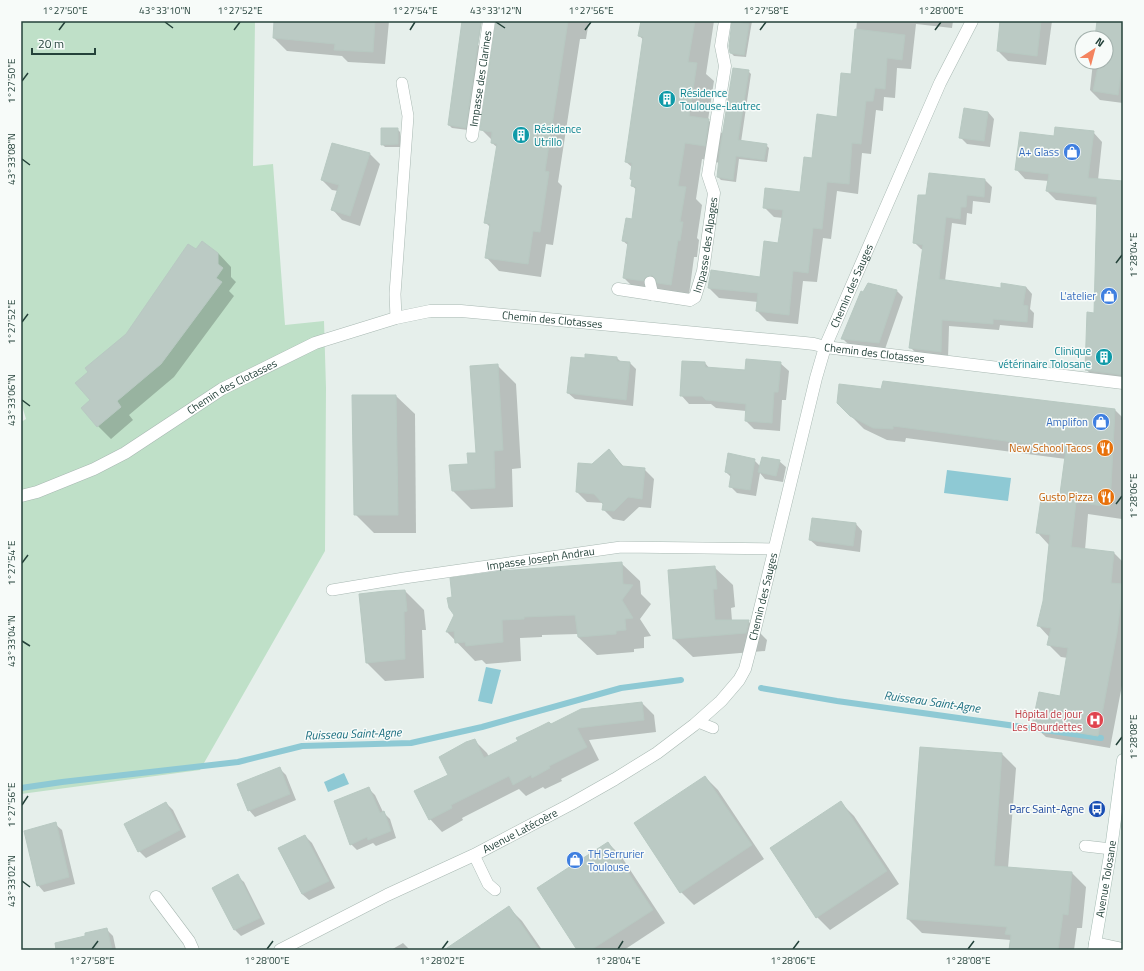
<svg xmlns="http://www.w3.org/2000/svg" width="1144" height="971" viewBox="0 0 1144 971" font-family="'Titillium Web',sans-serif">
	<rect width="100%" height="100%" fill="#e6efeb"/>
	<polygon fill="#bfe0c8" points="21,21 255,21 253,166 273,164 285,325 324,321 326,388 325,551 200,770 21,794 21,422 26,419 21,402"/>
	<g fill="#8ec9d4">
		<polygon points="947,470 1011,478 1008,501 944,493"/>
		<polygon points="486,667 501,670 492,704 478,701"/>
		<polygon points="344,773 349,784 328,792 324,782"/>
	</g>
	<g fill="#0003">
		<polygon points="275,21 389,21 385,64 348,62 342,56 287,51 274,38"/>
		<polygon points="463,21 482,21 478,45 481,47 468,130 452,128 449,125"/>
		<polygon points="517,21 589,21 586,39 580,39 558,182 562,186 553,245 546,244 541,277 499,271 486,257 490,227 486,223 498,148 492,143 492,140 482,130"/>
		<polygon points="642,21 714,21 706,74 714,81 708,120 724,135 748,71 751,74 741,142 766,145 769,148 767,162 739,159 736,182 721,180 718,177 720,163 702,159 696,199 702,205 697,238 699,240 697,257 694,257 688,302 641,295 624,278 629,246 623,241 633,220 637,190 632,186 633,181 631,179 633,168 626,162 644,40 639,36"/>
		<polygon points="733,21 752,21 746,57 734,56 731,53 730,46"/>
		<polygon points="857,21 953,21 952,28 916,24 911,69 897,68 895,98 884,97 883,111 876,110 871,154 862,153 858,194 837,191 831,239 823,238 817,282 803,281 798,324 767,321 757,311 758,302 719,298 709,288 761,278 779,244 783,218 774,217 764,207 801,193 813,159 838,118 852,75"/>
		<polygon points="1001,21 1052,21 1046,65 1008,61 998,51"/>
		<polygon points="1098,21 1123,21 1123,103 1100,100 1090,90 1093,62 1106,62 1106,38 1096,38"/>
		<polygon points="988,112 994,119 990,147 967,144 960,137"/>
		<polygon points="397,129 400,132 401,147 385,147 382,144"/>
		<polygon points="1093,132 1102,142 1098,180 1123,182 1123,382 1095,379 1086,369 1095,314 1098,205 1056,200 1047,191 1049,181 1025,179 1016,169 1055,137"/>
		<polygon points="333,144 370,154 380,164 360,226 342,220 333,210 338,191 332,190 322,180"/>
		<polygon points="930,174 985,180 992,187 990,203 973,201 972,214 967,213 966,225 952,223 945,281 1002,289 1026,287 1032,294 1030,309 1034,313 1033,328 1000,325 999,330 949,326 948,358 917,354 910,347 924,250 921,249 914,242 927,197"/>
		<polygon points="196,250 218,253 231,267 231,277 236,282 229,291 234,296 174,377 129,415 133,420 111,439 98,426 91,400 89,372 126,335"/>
		<polygon points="897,291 903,297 885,349 849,345 842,338 863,293"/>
		<polygon points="617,358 621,362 630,363 636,369 633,406 575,399 568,393 586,359"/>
		<polygon points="705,363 710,369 746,371 780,363 789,371 786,400 782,400 780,431 754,429 746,421 746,411 716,408 711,404 689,404 681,395"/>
		<polygon points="497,365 516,384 521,468 512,469 513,507 471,509 453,491 477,454"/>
		<polygon points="882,391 1115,410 1123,418 1122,519 1088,514 1085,550 1114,553 1123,562 1123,680 1110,748 1046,737 1033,725 1061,697 1068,658 1061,657 1048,644 1050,638 1038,625 1044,601 1049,545 1037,532 1060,502 1066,459 906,438 905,442 887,440 864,429 838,403"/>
		<polygon points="396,396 415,414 416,533 374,533 355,514"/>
		<polygon points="609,450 624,467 644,469 654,479 651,508 639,507 624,521 613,519 603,509 604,503 587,502 577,492 593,465"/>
		<polygon points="754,460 760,466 779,461 786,467 783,482 765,479 760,473 756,496 737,493 730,486 731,477 726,472"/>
		<polygon points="813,519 856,524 862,531 860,552 817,546 810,540"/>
		<polygon points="621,563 640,581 641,594 651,604 640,619 651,636 644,637 644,648 634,649 634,652 597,655 578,637 578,634 542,635 542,637 520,638 521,661 486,664 482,660 475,661 447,632 455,615"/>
		<polygon points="714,567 733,585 735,607 731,608 732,621 748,621 767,640 765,651 693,657 674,639"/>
		<polygon points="405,591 424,610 426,630 422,630 424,678 385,681 366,662"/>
		<polygon points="642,703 654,715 656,732 589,740 599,760 561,779 562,781 545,789 543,787 526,796 519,789 462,818 463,820 442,832 430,819 449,775 474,740 487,753 489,757 551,725"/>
		<polygon points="920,748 1002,754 1016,768 1008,868 1072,873 1086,887 1082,928 1077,928 1074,950 1010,950 1011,940 922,933 908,919"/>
		<polygon points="280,769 286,775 296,800 255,817 249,810"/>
		<polygon points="705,777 718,790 764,859 694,905 681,892"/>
		<polygon points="369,789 375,795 383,812 390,819 396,838 376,846 373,843 357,850 351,844"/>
		<polygon points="166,803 173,810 186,837 146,858 139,851"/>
		<polygon points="841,803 854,816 899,884 830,930 817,917"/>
		<polygon points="55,824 62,830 75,884 44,892 38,885"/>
		<polygon points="305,836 312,843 335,888 309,900 302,894 279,848"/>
		<polygon points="608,843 621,856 665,923 624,950 578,950"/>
		<polygon points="237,876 244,882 265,924 241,936 235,930"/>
		<polygon points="509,908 522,921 542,950 445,950"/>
		<polygon points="106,929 113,936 116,950 78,950"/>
		<polygon points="403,943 410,950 391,950"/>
	</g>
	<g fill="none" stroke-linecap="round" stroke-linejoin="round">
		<g stroke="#8ec9d4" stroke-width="6">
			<polyline points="761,688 837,701 1101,738"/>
			<polyline points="21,788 62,782 238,762 302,746 411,743 482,727 621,688 681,680"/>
		</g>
	</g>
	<g fill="#bbcac4" stroke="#b8c9c2">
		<polygon points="274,21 375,21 373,52 334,50 335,44 273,38"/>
		<polygon points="462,21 481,21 466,128 448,125"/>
		<polygon points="496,21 568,21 545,171 549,172 540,232 533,231 528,264 485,258 490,224 484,223 497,144 491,143 492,132 480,130"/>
		<polygon points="641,21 695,21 688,62 697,63 689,116 709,119 705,146 685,143 678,186 686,187 680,222 683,222 680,241 678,240 671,285 657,283 655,278 652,275 646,277 643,281 623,278 628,242 622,241 626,218 632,219 636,187 631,186 632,180 630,179 632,163 625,162 643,37 638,36"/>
		<polygon points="732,21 749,24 744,55 730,53 729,46"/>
		<polygon points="1000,21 1041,21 1037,56 997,51"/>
		<polygon points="1097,21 1123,21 1123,59 1118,95 1093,91 1099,62 1106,62 1106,38 1095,38"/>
		<polygon points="855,29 905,35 902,60 887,58 885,89 875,88 873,101 866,101 861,144 852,143 849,184 827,182 822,229 813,228 808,273 793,271 789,315 756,311 758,293 708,288 711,270 760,277 764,241 778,243 783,210 763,208 765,188 800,192 804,157 812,158 817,114 837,117 841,73 851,74"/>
		<polygon points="733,68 749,70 738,140 767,144 764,160 736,156 733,180 717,177 720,149"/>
		<polygon points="964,108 988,112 984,141 959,138"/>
		<polygon points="1055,127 1094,131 1088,178 1123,181 1123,375 1085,370 1087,312 1094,313 1097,197 1046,191 1049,174 1015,170 1020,132 1054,136"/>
		<polygon points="381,128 398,128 398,144 381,145"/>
		<polygon points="332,143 370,153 350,216 331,210 339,185 321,180"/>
		<polygon points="929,173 985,179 984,197 967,195 966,207 961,207 960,219 946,217 939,279 1001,288 1001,283 1026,287 1023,305 1028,306 1027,322 993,319 993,324 942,320 941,352 909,348 923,245 913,243 918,195 926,195"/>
		<polygon points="202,241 218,253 218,264 223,268 216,278 222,282 161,364 117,401 121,407 97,427 81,408 90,400 75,383 88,372 85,368 126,334 188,244 196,249"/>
		<polygon points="868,283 897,290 879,343 841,339 861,291 863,292"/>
		<polygon points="585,354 617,357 617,361 630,362 626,400 567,393 571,357 585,358"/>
		<polygon points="746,359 781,362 778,392 774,392 772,423 745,421 746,404 706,400 702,396 680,396 682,361 705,362 705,367 745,370"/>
		<polygon points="498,364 503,450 494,451 495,488 452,491 449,465 468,464 467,453 476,453 470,366"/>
		<polygon points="883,381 1115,409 1110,507 1076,502 1071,547 1114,552 1111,583 1123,584 1117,633 1098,736 1032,725 1039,692 1060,696 1068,648 1047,645 1051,628 1037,626 1043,601 1050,535 1036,533 1041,499 1059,501 1066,449 893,426 893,429 873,428 850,416 837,403 839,384 881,389"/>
		<polygon points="352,395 396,395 398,515 354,515"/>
		<polygon points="609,449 622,466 645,468 642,499 628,497 614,511 602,510 603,504 594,494 576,492 578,463 592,464"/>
		<polygon points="728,453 755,459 750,490 729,487 731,474 725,472"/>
		<polygon points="762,457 780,460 776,476 758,472"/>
		<polygon points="812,518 856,523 853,546 809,540"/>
		<polygon points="622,562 623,584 633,585 622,600 633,618 625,619 626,630 616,631 616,634 578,637 575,615 524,617 524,619 502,620 503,642 466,646 465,642 455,643 454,631 446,632 454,615 449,608 447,598 452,597 450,578 501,571"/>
		<polygon points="715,566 717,589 713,589 715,620 749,620 746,633 673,639 668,570"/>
		<polygon points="405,590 407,611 404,612 405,659 366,663 359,594 385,591"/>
		<polygon points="642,702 644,720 577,728 587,747 549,766 550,768 532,778 531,775 513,785 509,776 451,805 452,808 429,820 414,791 448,775 439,757 466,742 475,739 484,758 518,741 516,738 539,727 549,722 551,724 581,709"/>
		<polygon points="920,747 1002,753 994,866 1072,872 1068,915 1063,914 1058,950 1009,950 1011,935 1005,934 1007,927 907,919"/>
		<polygon points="280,767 290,794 248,811 237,784"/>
		<polygon points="705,776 752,845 680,893 634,823"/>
		<polygon points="369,787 380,813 384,811 391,831 368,840 367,837 350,845 334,801"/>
		<polygon points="841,801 887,871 816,918 770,848"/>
		<polygon points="166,802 180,830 138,852 124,824"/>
		<polygon points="56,822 69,877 37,886 24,831"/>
		<polygon points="305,835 329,881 302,894 278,848"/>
		<polygon points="608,842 653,910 591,950 577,950 537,888"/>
		<polygon points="238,874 260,918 234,930 212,888"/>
		<polygon points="509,906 539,950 444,950"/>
		<polygon points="107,928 112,950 56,950 55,943 85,936 85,933"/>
	</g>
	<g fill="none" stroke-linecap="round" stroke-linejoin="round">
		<defs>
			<g id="service">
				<polyline points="650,282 653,295"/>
				<polyline points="396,318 395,294 408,116 402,83"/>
				<path id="s1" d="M332 590 404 578 621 547 774 549"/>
				<polyline points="698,722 713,728"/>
				<polyline points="1085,846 1111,849"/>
				<polyline points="474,855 488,884 495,890"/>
			</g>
			<g id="minor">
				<path id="s2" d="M472 136 489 21"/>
				<path id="s3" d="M618 289 690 300 695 297 703 271 714 193 708 175 725 66 721 46 725 21"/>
				<path id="s4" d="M21 496 37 492 94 469 125 453 222 389 315 343 396 318 430 311H461L805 343 814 344 825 347 1123 383"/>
				<polyline points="156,897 189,941 193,950"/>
				<polyline points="1095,943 1123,949"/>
				<path id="s5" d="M280 950 387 895 474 855 571 804 615 779 657 753 694 725 721 701 739 680 745 669 750 650 816 378 825 347 940 83 972 21"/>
			</g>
			<g id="secondary">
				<path id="s6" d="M1094 950 1111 849 1123 760"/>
			</g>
		</defs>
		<use href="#service" stroke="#a8b8b2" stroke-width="12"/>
		<use href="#minor" stroke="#a8b8b2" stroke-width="13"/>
		<use href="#secondary" stroke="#a4bbb3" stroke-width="13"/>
		<use href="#service" stroke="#fff" stroke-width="11"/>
		<use href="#minor" stroke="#fff" stroke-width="12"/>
		<use href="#secondary" stroke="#fff" stroke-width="12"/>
	</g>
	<path fill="none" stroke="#24423a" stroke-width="1.5" d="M165 22 173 28M496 22 505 28M59 30 65 22M234 30 240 22M410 30 415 22M585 30 591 22M760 30 766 22M935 30 941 22M22 81 28 73M22 159 30 165M1116 263 1122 255M22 322 28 314M22 400 30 406M1116 504 1122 496M22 563 28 555M22 641 30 646M1116 745 1122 737M22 805 28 796M22 881 30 887M92 949 98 941M267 949 273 941M442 949 448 941M618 949 623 941M793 949 799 941M968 949 974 941"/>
	<defs>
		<symbol id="building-disc" viewBox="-11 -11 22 22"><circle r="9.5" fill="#0f9aa8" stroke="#f7fbf9"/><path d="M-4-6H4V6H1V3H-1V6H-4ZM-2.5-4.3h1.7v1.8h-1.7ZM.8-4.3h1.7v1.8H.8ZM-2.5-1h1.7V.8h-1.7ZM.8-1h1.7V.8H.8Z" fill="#fff"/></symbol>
		<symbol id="shop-disc" viewBox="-11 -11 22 22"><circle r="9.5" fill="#3f7fe0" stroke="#f7fbf9"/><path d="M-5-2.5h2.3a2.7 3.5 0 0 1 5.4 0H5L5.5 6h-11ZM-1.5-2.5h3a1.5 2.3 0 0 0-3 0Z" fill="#fff"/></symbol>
		<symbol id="restaurant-disc" viewBox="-11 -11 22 22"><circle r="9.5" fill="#e8710a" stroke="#f7fbf9"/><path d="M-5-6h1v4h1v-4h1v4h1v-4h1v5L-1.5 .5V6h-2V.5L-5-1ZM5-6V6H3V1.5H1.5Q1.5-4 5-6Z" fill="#fff"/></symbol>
		<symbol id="hospital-disc" viewBox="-11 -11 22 22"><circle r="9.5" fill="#e0444e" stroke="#f7fbf9"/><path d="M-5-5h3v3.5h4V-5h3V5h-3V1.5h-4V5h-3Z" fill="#fff"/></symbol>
		<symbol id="bus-disc" viewBox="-11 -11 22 22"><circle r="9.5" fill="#1a4fb4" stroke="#f7fbf9"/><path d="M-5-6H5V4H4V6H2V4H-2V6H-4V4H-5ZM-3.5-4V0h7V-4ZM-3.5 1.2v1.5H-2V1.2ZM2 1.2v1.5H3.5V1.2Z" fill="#fff"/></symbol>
	</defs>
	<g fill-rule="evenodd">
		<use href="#building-disc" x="657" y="89" width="20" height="20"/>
		<use href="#building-disc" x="511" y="125" width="20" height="20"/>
		<use href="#shop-disc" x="1062" y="142" width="20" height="20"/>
		<use href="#shop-disc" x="1099" y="286" width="20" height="20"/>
		<use href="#building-disc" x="1094" y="347" width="20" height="20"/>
		<use href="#shop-disc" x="1091" y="412" width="20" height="20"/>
		<use href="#restaurant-disc" x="1095" y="438" width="20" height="20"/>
		<use href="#restaurant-disc" x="1096" y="487" width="20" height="20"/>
		<use href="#hospital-disc" x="1085" y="710" width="20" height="20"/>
		<use href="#bus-disc" x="1087" y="799" width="20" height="20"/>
		<use href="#shop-disc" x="565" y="850" width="20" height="20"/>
	</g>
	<g text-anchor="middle" stroke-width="3" stroke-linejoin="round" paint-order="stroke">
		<g font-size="11" fill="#24423a" stroke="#f7fbf9">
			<text dy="4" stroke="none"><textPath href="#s2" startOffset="58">Impasse des Clarines</textPath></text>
			<text dy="4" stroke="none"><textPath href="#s3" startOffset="132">Impasse des Alpages</textPath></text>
			<text dy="4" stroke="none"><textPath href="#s5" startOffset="947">Chemin des Sauges</textPath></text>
			<text dy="4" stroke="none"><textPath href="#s4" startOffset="575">Chemin des Clotasses</textPath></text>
			<text dy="4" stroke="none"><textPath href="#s4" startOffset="899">Chemin des Clotasses</textPath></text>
			<text dy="4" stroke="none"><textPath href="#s4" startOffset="239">Chemin des Clotasses</textPath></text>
			<text dy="4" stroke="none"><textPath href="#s1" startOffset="211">Impasse Joseph Andrau</textPath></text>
			<text dy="4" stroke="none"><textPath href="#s5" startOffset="623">Chemin des Sauges</textPath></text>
			<text dy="4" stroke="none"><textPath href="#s5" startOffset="268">Avenue Latécoère</textPath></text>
			<text dy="4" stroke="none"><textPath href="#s6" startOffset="72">Avenue Tolosane</textPath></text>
		</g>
		<g font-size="11" fill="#0d838f" stroke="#f7fbf9" text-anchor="start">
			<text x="680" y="97">Résidence<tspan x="680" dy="13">Toulouse-Lautrec</tspan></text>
			<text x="534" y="133">Résidence<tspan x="534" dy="13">Utrillo</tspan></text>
			<text x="1091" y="355" text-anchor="end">Clinique<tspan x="1091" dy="13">vétérinaire Tolosane</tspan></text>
		</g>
		<g font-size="11" fill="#366cbe" stroke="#f7fbf9" text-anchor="end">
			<text x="1059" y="156">A+ Glass</text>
			<text x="1096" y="300">L'atelier</text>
			<text x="1088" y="426">Amplifon</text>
			<text x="588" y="858" text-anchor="start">TH Serrurier<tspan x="588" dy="13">Toulouse</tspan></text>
		</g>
		<g font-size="11" fill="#c56008" stroke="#f7fbf9" text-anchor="end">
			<text x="1092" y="452">New School Tacos</text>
			<text x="1093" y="501">Gusto Pizza</text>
		</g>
		<g font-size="11" fill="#be3a42" stroke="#f7fbf9" text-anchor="end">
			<text x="1082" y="718">Hôpital de jour<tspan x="1082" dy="13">Les Bourdettes</tspan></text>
		</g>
		<g font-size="11" fill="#164399" stroke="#f7fbf9" text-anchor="end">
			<text x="1084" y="813">Parc Saint-Agne</text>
		</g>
		<g font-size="12" font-style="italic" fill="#1c6f80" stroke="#f7fbf9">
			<text transform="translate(932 702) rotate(8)" y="4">Ruisseau Saint-Agne</text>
			<text transform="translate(353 734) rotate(-2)" y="4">Ruisseau Saint-Agne</text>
		</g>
	</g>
	<rect width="1144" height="971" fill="none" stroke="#f7fbf9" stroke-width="44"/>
	<g transform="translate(1094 50) rotate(36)"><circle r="19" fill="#f7fbf9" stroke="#a3b1ad"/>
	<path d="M0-3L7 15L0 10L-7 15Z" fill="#f4845f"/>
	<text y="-6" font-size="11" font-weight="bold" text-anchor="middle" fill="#24423a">N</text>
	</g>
	<path d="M32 48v6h63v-6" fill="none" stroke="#24423a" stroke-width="2"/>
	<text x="38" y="48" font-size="12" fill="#24423a" stroke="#f7fbf9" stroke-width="3" paint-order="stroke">20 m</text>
	<rect x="22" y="22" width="1100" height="927" fill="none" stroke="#24423a" stroke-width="1.5"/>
	<g font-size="10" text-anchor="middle" fill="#24423a">
		<text x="65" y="14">1°27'50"E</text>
		<text x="165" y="14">43°33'10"N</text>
		<text x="240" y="14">1°27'52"E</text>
		<text x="415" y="14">1°27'54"E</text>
		<text x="496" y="14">43°33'12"N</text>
		<text x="591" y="14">1°27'56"E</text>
		<text x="766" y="14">1°27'58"E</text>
		<text x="941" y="14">1°28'00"E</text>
		<text transform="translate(11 81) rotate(-90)" y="4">1°27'50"E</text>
		<text transform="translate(11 159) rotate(-90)" y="4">43°33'08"N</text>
		<text transform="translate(1133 255) rotate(-90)" y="4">1°28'04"E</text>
		<text transform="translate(11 322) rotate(-90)" y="4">1°27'52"E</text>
		<text transform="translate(11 400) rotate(-90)" y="4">43°33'06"N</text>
		<text transform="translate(1133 496) rotate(-90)" y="4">1°28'06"E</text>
		<text transform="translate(11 563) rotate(-90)" y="4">1°27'54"E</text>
		<text transform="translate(11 641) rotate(-90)" y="4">43°33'04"N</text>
		<text transform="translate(1133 737) rotate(-90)" y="4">1°28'08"E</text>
		<text transform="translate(11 805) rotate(-90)" y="4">1°27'56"E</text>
		<text transform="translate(11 881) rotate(-90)" y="4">43°33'02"N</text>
		<text x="92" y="964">1°27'58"E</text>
		<text x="267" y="964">1°28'00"E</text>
		<text x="442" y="964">1°28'02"E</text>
		<text x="618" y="964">1°28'04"E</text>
		<text x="793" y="964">1°28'06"E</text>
		<text x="968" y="964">1°28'08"E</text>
	</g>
</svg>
